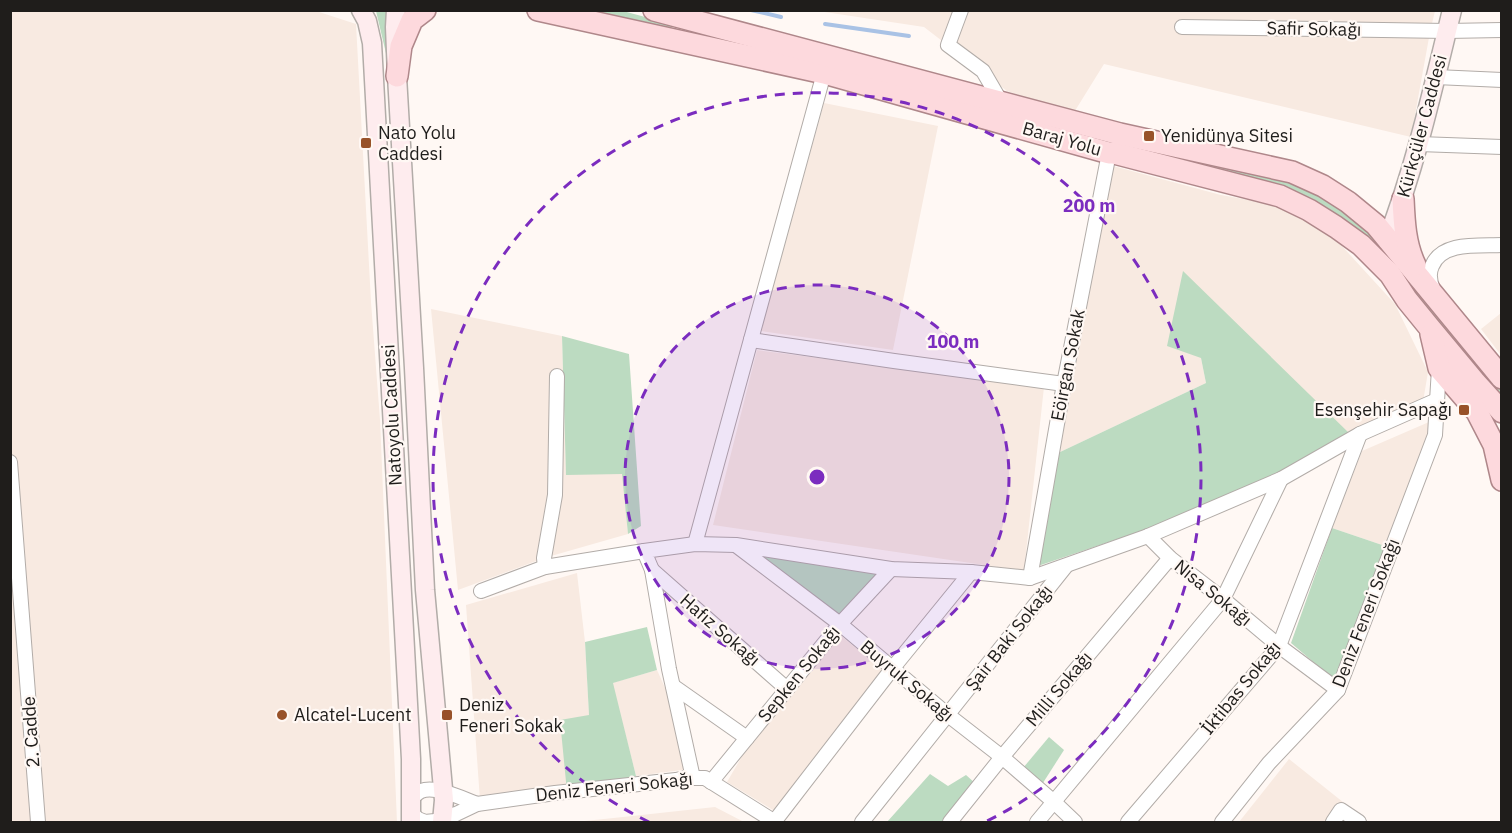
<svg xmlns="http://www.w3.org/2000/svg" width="1512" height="833" viewBox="0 0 1512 833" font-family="'IBM Plex Sans',sans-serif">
	<rect width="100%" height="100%" fill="#fff8f4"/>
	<g fill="#f8eae1">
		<polygon points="313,10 356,24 371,302 380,420 397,822 11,822 10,11"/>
		<polygon points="818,11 1435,11 1430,32 1411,137 1104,64 1073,114 1007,91 924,27"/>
		<polygon points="824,103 938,126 893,350 761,331"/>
		<polygon points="1102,163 1221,195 1282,206 1330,233 1395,304 1428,372 1423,402 1349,433 1201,358 1206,383 1058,453"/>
		<polygon points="431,309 562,336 566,474 623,474 628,534 544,558 458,590"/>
		<polygon points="1501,313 1501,355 1481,329"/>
		<polygon points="757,350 1044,387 1024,571 713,525"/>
		<polygon points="1429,422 1431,434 1388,547 1332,528 1362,451"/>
		<polygon points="577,573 585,642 589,715 567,792 480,800 466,605"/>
		<polygon points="839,634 891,677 786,818 727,782 748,746"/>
		<polygon points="657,670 666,690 689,769 636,776 612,683"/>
		<polygon points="1289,759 1368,822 1239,822"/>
		<polygon points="715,807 744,822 575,822 623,817"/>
	</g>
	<g fill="#bcdbc1">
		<polygon points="376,11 392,11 389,66"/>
		<polygon points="585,11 623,11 671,24 671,31"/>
		<polygon points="1128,143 1285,181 1328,199 1380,240 1375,245 1326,210 1125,150"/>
		<polygon points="1183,271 1349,433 1280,472 1147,529 1038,566 1058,453 1206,383 1201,358 1167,346"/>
		<polygon points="1406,271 1443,323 1501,390 1501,405 1438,327 1401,275"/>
		<polygon points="562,336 629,354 641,526 628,534 622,474 566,475"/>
		<polygon points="1332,528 1388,547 1338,683 1291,643"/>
		<polygon points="751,554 890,575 847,624"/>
		<polygon points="647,627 657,670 613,683 636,776 567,792 560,720 589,715 585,642"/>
		<polygon points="1049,737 1064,750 1041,786 1023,768"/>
		<polygon points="930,774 948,786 966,775 976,784 946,822 887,822"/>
	</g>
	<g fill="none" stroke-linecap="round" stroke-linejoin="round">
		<g stroke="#a9c2e5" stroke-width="4">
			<polyline points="751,10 781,17"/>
			<polyline points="825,24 909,36"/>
		</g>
		<defs>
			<g id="minor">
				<polyline points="961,10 948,45 983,71 1001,102"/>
				<polyline points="1182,27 1447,31 1502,30"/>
				<polyline points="1436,77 1502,80"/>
				<polyline points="1419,144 1502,147"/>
				<path d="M1433 289C1430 282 1428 274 1432 266 1442 241 1479 246 1502 245"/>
				<polyline points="751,340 894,361 1064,384"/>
				<polyline points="10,462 38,822"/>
				<polyline points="1148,536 1170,558 1223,599 1279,646 1338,690"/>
				<polyline points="695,544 824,73"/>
				<polyline points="737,546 840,624 948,715 1002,757 1054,802 1075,822"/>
				<polyline points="545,567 544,558 555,495 557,376"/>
				<polyline points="652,570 787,689"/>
				<polyline points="1030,578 1064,384 1109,153"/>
				<polyline points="481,591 545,567 644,551"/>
				<polyline points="673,686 747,738"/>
				<polyline points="693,778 669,669 652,570 644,551 695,544 736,545 891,569 971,572 1030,578 1148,536 1281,479 1360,434 1437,400"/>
				<polyline points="711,782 840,624 891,569"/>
				<path d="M410 801C413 797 417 793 421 791 436 785 463 799 477 804"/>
				<polyline points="410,812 418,819 425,822 435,821 456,814 477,804 555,793 676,780 685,778 705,778 775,822"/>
				<polyline points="774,822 892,669 971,572"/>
				<polyline points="862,822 1066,566"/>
				<polyline points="950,822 1002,757 1170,558"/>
				<polyline points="1037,822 1223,599 1281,479"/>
				<polyline points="1128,822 1279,646 1360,434"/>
				<polyline points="1222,822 1269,763 1338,690 1435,435 1439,368"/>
				<polyline points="1333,822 1341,810 1359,822"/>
			</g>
			<g id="secondary">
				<polyline points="361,10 367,21 372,43 411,759 411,822"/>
				<polyline points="396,10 395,27 397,76 414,368 425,590 444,800 442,822"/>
				<path d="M1387 240C1416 165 1433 88 1452 10"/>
			</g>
			<g id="primary">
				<polyline points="538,10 824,73 1109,153 1114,153 1280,196 1309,210 1336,227 1361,245 1390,274 1407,300 1429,327 1474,381 1502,412"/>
				<polyline points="654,10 1120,134 1292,172 1323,186 1348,202 1376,225 1502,378"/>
				<polyline points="397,76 401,46 412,20 425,10"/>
				<path d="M1403 199C1404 222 1405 244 1415 265"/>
				<polyline points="1431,334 1439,368 1477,412 1494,445 1502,480"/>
			</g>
		</defs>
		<use href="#minor" stroke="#b2aca8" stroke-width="16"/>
		<use href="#secondary" stroke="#b2aca8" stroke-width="21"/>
		<use href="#primary" stroke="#af878a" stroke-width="24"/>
		<use href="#minor" stroke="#fff" stroke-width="14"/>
		<use href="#secondary" stroke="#feecee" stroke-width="18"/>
		<use href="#primary" stroke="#fdd9dd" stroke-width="21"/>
	</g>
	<circle cx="817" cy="477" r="192" fill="#7b2cbf" fill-opacity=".12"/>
	<g fill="none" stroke="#7b2cbf" stroke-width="3" stroke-dasharray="10 8">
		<circle cx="817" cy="477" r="192"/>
		<path d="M649 822A384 384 0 1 1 985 822"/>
	</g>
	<g fill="#985229" stroke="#fff8f4" stroke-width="2">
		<rect x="1143" y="130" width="12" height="12" rx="3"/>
		<rect x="360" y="137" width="12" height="12" rx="3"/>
		<rect x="1458" y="404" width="12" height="12" rx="3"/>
		<circle cx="282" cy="715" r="6"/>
		<rect x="441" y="709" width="12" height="12" rx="3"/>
	</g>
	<g text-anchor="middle" stroke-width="4.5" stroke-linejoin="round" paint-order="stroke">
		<g font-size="18" fill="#1f1d1b" stroke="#fff8f4">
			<text transform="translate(1314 29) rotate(1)" y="6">Safir Sokağı</text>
			<text transform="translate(1422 126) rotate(-75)" y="6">Kürkçüler Caddesi</text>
			<text transform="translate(1062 139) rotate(16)" y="6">Baraj Yolu</text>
			<text transform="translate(1068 365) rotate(-79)" y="6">Eöirgan Sokak</text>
			<text transform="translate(392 415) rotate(-93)" y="6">Natoyolu Caddesi</text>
			<text transform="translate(1213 593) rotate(39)" y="6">Nisa Sokağı</text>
			<text transform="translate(1366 613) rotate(-69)" y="6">Deniz Feneri Sokağı</text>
			<text transform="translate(720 630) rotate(41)" y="6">Hafız Sokağı</text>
			<text transform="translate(1009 638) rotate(-52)" y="6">Şair Baki Sokağı</text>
			<text transform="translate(799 674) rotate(-51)" y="6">Sepken Sokağı</text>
			<text transform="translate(907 681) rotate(40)" y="6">Buyruk Sokağı</text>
			<text transform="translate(1241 688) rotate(-51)" y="6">İktibas Sokağı</text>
			<text transform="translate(1059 689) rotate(-50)" y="6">Milli Sokağı</text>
			<text transform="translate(31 732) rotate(-94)" y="6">2. Cadde</text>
			<text transform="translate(614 787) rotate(-6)" y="6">Deniz Feneri Sokağı</text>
		</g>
		<g font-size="18" fill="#1f1d1b" stroke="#fff8f4" text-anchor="start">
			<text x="378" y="139">Nato Yolu<tspan x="378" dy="21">Caddesi</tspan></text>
			<text x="1161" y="142">Yenidünya Sitesi</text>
			<text x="1452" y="416" text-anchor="end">Esenşehir Sapağı</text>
			<text x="459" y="711">Deniz<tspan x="459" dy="21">Feneri Sokak</tspan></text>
			<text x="294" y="721">Alcatel-Lucent</text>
		</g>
	</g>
	<circle cx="817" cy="477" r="9" fill="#7b2cbf" stroke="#fff8f4" stroke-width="3"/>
	<g font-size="18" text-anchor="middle" font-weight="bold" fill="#7b2cbf" stroke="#fff8f4" stroke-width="4.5" stroke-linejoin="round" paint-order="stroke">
		<text x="1089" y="212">200 m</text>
		<text x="953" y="348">100 m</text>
	</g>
	<rect width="1512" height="833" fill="none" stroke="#1f1d1b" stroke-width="24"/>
</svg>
